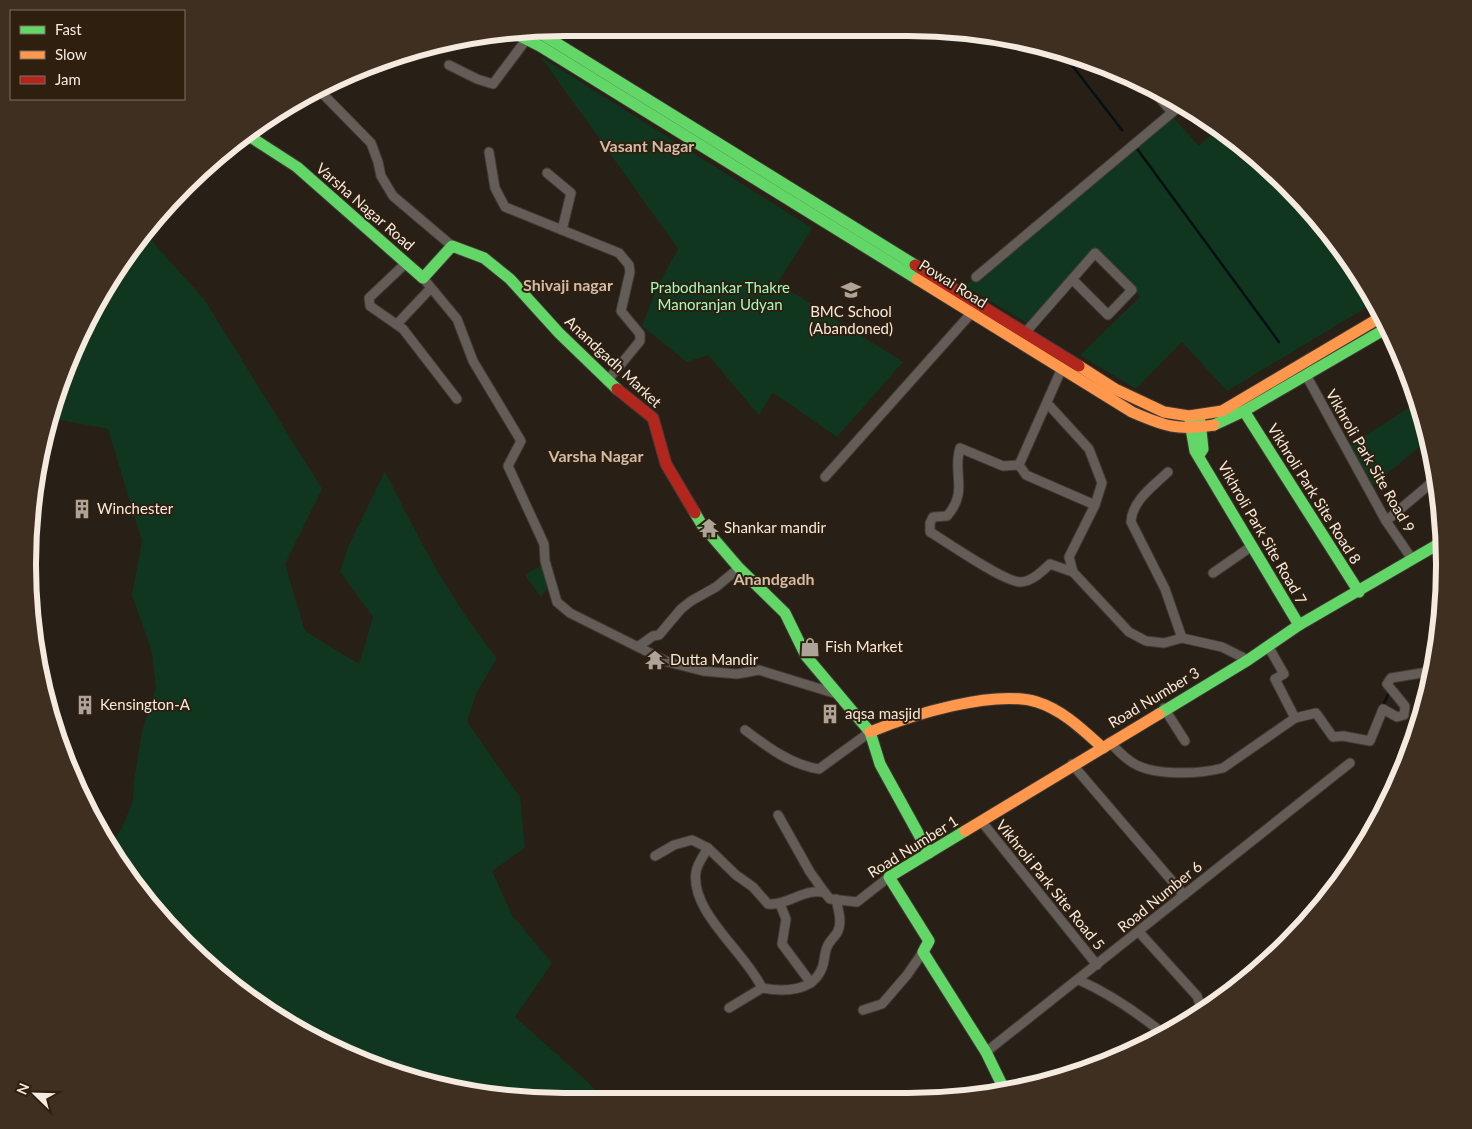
<svg xmlns="http://www.w3.org/2000/svg" width="1472" height="1129" viewBox="0 0 1472 1129" font-family="Lato,sans-serif">
	<rect width="100%" height="100%" fill="#281f16"/>
	<g fill="#113620">
		<polygon points="541,57 812,228 778,283 903,362 837,437 773,393 759,415 708,355 687,362 642,326 658,285 678,249"/>
		<polygon points="1170,114 1199,146 1218,128 1234,138 1311,210 1354,266 1374,303 1227,391 1182,342 1136,389 1080,355 1140,297 1100,253 1029,324 965,286"/>
		<path d="M146 235 204 299 322 489 285 564 305 631 359 664 373 617 340 572 348 547 385 471C419 540 449 598 497 658L476 694 467 722 520 797 525 848 492 871 512 915 552 963 515 1017 588 1082 601 1097H494L392 1073 266 1011 185 944 118 863 109 844 122 828 133 801 134 781 142 731 156 688 152 652 132 595 142 541 108 429 49 418 99 296Z"/>
		<polygon points="1417,403 1428,440 1373,485 1350,445"/>
		<polygon points="542,565 549,585 541,597 525,575"/>
	</g>
	<g fill="none" stroke-linecap="round" stroke-linejoin="round">
		<g stroke="#061010" stroke-width="2.5">
			<polyline points="1061,51 1122,130"/>
			<polyline points="1135,146 1279,342"/>
			<polyline points="1403,680 1427,676"/>
			<polyline points="1382,708 1390,690"/>
		</g>
		<defs>
			<g id="street">
				<polyline points="449,65 477,79 493,84 532,32"/>
				<polyline points="1148,85 1172,112"/>
				<polyline points="319,90 371,143 378,162 381,176 393,196 452,246"/>
				<polyline points="489,152 495,188 505,207 619,253 629,265 630,272 621,311 640,334 640,341 607,381"/>
				<polyline points="547,173 571,193 562,230"/>
				<polyline points="406,263 369,298 370,306 403,329 457,399"/>
				<polyline points="976,277 1181,105"/>
				<polyline points="423,278 457,319 473,361 521,441 508,466 544,544 545,561 557,602 570,613 668,662 703,671 737,674 759,670 837,694"/>
				<polyline points="397,324 430,289"/>
				<polyline points="1025,333 1095,253 1132,290 1108,315 1072,279"/>
				<polyline points="1062,368 1019,465 1026,475 1095,505"/>
				<polyline points="1306,375 1386,521 1412,559"/>
				<polyline points="1047,403 1089,449 1102,483 1095,505 1069,557 1073,572 1129,632 1146,641 1164,643 1182,638 1222,647 1248,660"/>
				<path d="M1019 465 1003 466 960 448C952 474 969 491 947 516L933 517 930 523V532C947 542 1005 583 1021 582 1033 581 1042 571 1050 564L1073 572"/>
				<path d="M1168 472C1153 486 1132 501 1131 522L1165 589 1182 638"/>
				<polyline points="825,477 975,309"/>
				<polyline points="1386,521 1436,479"/>
				<polyline points="1213,573 1252,546"/>
				<polyline points="639,646 653,636 659,635 681,609 691,601 716,587 739,568"/>
				<polyline points="1268,646 1284,674 1275,679 1295,718"/>
				<polyline points="1164,708 1185,741"/>
				<path d="M745 730C766 746 791 765 819 769L870 732"/>
				<path d="M1110 742C1116 749 1123 756 1130 761 1151 777 1200 774 1223 768L1295 718 1316 713 1333 737 1343 736 1370 741 1383 709 1397 717 1404 715 1405 706 1387 684 1391 678 1434 671"/>
				<polyline points="1072,764 1184,895"/>
				<polyline points="778,815 810,872 825,893"/>
				<polyline points="982,822 1097,965"/>
				<path d="M708 848C704 855 697 864 696 872 690 912 746 953 762 988"/>
				<path d="M655 856 674 845 692 840 708 848 736 875 753 887 768 904C788 906 805 887 825 893L830 899 857 902 889 877"/>
				<polyline points="780,904 786,919 782,944 811,983"/>
				<polyline points="1139,932 1197,996 1203,1013"/>
				<path d="M1079 980C1108 993 1135 1011 1160 1031"/>
				<path d="M729 1008 762 988C783 992 813 992 822 968 825 961 824 952 828 945 830 941 834 937 837 933 843 923 838 909 836 899"/>
				<polyline points="863,1010 882,1004 907,975 923,952"/>
				<polyline points="986,1052 1350,763"/>
			</g>
			<g id="fast">
				<polyline points="537,31 915,265"/>
				<polyline points="516,34 540,46 917,279"/>
				<polyline points="249,136 297,167 423,278 452,246 484,258 510,279 559,333 617,389"/>
				<polyline points="1244,411 1359,592"/>
				<polyline points="1190,423 1195,451 1299,625"/>
				<polyline points="1214,425 1244,411 1387,328"/>
				<polyline points="1199,455 1203,449 1200,421"/>
				<polyline points="695,513 702,525 739,568 785,613 806,656 870,732 880,764 929,853"/>
				<polyline points="1159,714 1248,660 1299,625 1442,542"/>
				<polyline points="965,831 889,877 929,941 923,952 986,1052 1005,1091"/>
			</g>
			<g id="slow">
				<path d="M917 279 1132 412C1164 426 1178 431 1214 425"/>
				<polyline points="1079,366 1115,389 1164,412 1189,416 1222,411 1381,317"/>
				<path d="M870 732C911 715 994 689 1037 702 1063 710 1084 731 1103 748"/>
				<polyline points="965,831 1159,714"/>
			</g>
			<g id="jam">
				<polyline points="915,265 1079,366"/>
				<polyline points="617,389 653,418 666,464 695,513"/>
			</g>
		</defs>
		<use href="#street" stroke="#413a34" stroke-width="11"/>
		<use href="#fast" stroke="#413a34" stroke-width="13"/>
		<use href="#slow" stroke="#413a34" stroke-width="13"/>
		<use href="#jam" stroke="#413a34" stroke-width="13"/>
		<use href="#street" stroke="#645c56" stroke-width="9"/>
		<use href="#fast" stroke="#63d668" stroke-width="11"/>
		<use href="#slow" stroke="#ff974d" stroke-width="11"/>
		<use href="#jam" stroke="#b3261e" stroke-width="11"/>
	</g>
	<defs>
		<symbol id="school-bare" viewBox="-9 -9 18 18"><path d="M0-5L7-2L0 1L-7-2ZM-4 1L0 2.5L4 1V4Q0 6-4 4Z" fill="#ada399" stroke="#2f1f0f" stroke-width="2.5" paint-order="stroke"/></symbol>
		<symbol id="building-bare" viewBox="-9 -9 18 18"><path d="M-4-6H4V6H1V3H-1V6H-4ZM-2.5-4.3h1.7v1.8h-1.7ZM.8-4.3h1.7v1.8H.8ZM-2.5-1h1.7V.8h-1.7ZM.8-1h1.7V.8H.8Z" fill="#ada399" stroke="#2f1f0f" stroke-width="2.5" paint-order="stroke"/></symbol>
		<symbol id="temple-bare" viewBox="-9 -9 18 18"><path d="M0-6L5-2H3V0L6.5 2.5H4V6H1.5V3h-3V6H-4V2.5H-6.5L-3 0V-2H-5Z" fill="#ada399" stroke="#2f1f0f" stroke-width="2.5" paint-order="stroke"/></symbol>
		<symbol id="shop-bare" viewBox="-9 -9 18 18"><path d="M-5-2.5h2.3a2.7 3.5 0 0 1 5.4 0H5L5.5 6h-11ZM-1.5-2.5h3a1.5 2.3 0 0 0-3 0Z" fill="#ada399" stroke="#2f1f0f" stroke-width="2.5" paint-order="stroke"/></symbol>
	</defs>
	<g fill-rule="evenodd">
		<use href="#school-bare" x="837" y="276" width="28" height="28"/>
		<use href="#building-bare" x="68" y="495" width="28" height="28"/>
		<use href="#temple-bare" x="695" y="514" width="28" height="28"/>
		<use href="#shop-bare" x="796" y="633" width="28" height="28"/>
		<use href="#temple-bare" x="641" y="646" width="28" height="28"/>
		<use href="#building-bare" x="71" y="691" width="28" height="28"/>
		<use href="#building-bare" x="816" y="700" width="28" height="28"/>
	</g>
	<g text-anchor="middle" stroke-width="4" stroke-linejoin="round" paint-order="stroke">
		<g font-size="15" fill="#f4eadf" stroke="#2f1f0f">
			<text transform="translate(365 207) rotate(41)" y="5">Varsha Nagar Road</text>
			<text transform="translate(953 284) rotate(32)" y="5">Powai Road</text>
			<text transform="translate(613 362) rotate(43)" y="5">Anandgadh Market</text>
			<text transform="translate(1370 461) rotate(60)" y="5">Vikhroli Park Site Road 9</text>
			<text transform="translate(1314 494) rotate(58)" y="5">Vikhroli Park Site Road 8</text>
			<text transform="translate(1262 533) rotate(60)" y="5">Vikhroli Park Site Road 7</text>
			<text transform="translate(1154 698) rotate(-31)" y="5">Road Number 3</text>
			<text transform="translate(913 847) rotate(-32)" y="5">Road Number 1</text>
			<text transform="translate(1050 885) rotate(51)" y="5">Vikhroli Park Site Road 5</text>
			<text transform="translate(1160 897) rotate(-39)" y="5">Road Number 6</text>
		</g>
		<g font-size="15" fill="#9efcc0" stroke="#2f1f0f">
			<text x="720" y="293">Prabodhankar Thakre<tspan x="720" dy="17">Manoranjan Udyan</tspan></text>
		</g>
		<g font-size="15" fill="#f4eadf" stroke="#2f1f0f" text-anchor="start">
			<text x="851" y="317" text-anchor="middle">BMC School<tspan x="851" dy="17">(Abandoned)</tspan></text>
			<text x="97" y="514">Winchester</text>
			<text x="724" y="533">Shankar mandir</text>
			<text x="825" y="652">Fish Market</text>
			<text x="670" y="665">Dutta Mandir</text>
			<text x="100" y="710">Kensington-A</text>
			<text x="845" y="719">aqsa masjid</text>
		</g>
		<g font-size="16" font-weight="bold" fill="#d1bca8" stroke="#2f1f0f">
			<text x="647" y="152">Vasant Nagar</text>
			<text x="568" y="291">Shivaji nagar</text>
			<text x="596" y="462">Varsha Nagar</text>
			<text x="774" y="585">Anandgadh</text>
		</g>
	</g>
	<path d="M0 0H1472V1129H0ZM564 36H908A528 528 0 0 1 1436 564V565A528 528 0 0 1 908 1093H564A528 528 0 0 1 36 565V564A528 528 0 0 1 564 36Z" fill="#3f2f20" fill-rule="evenodd"/>
	<path fill="none" stroke="#f4eadf" stroke-width="6" d="M564 36H908A528 528 0 0 1 1436 564V565A528 528 0 0 1 908 1093H564A528 528 0 0 1 36 565V564A528 528 0 0 1 564 36Z"/>
	<rect x="10" y="10" width="175" height="90" fill="#2f1f0f" stroke="#7e7062"/>
	<rect x="20" y="26" width="25" height="8" fill="#63d668" stroke="#7e7062"/>
	<text x="55" y="35" font-size="15" fill="#f4eadf">Fast</text>
	<rect x="20" y="51" width="25" height="8" fill="#ff974d" stroke="#7e7062"/>
	<text x="55" y="60" font-size="15" fill="#f4eadf">Slow</text>
	<rect x="20" y="76" width="25" height="8" fill="#b3261e" stroke="#7e7062"/>
	<text x="55" y="85" font-size="15" fill="#f4eadf">Jam</text>
	<g transform="translate(35 1094) rotate(293)" stroke="#2f1f0f" stroke-width="4" paint-order="stroke">
	<path d="M0-4L9 19L0 12L-9 19Z" fill="#f4eadf"/>
	<text y="-8" font-size="14" font-weight="bold" text-anchor="middle" fill="#f4eadf">N</text>
	</g>
</svg>
